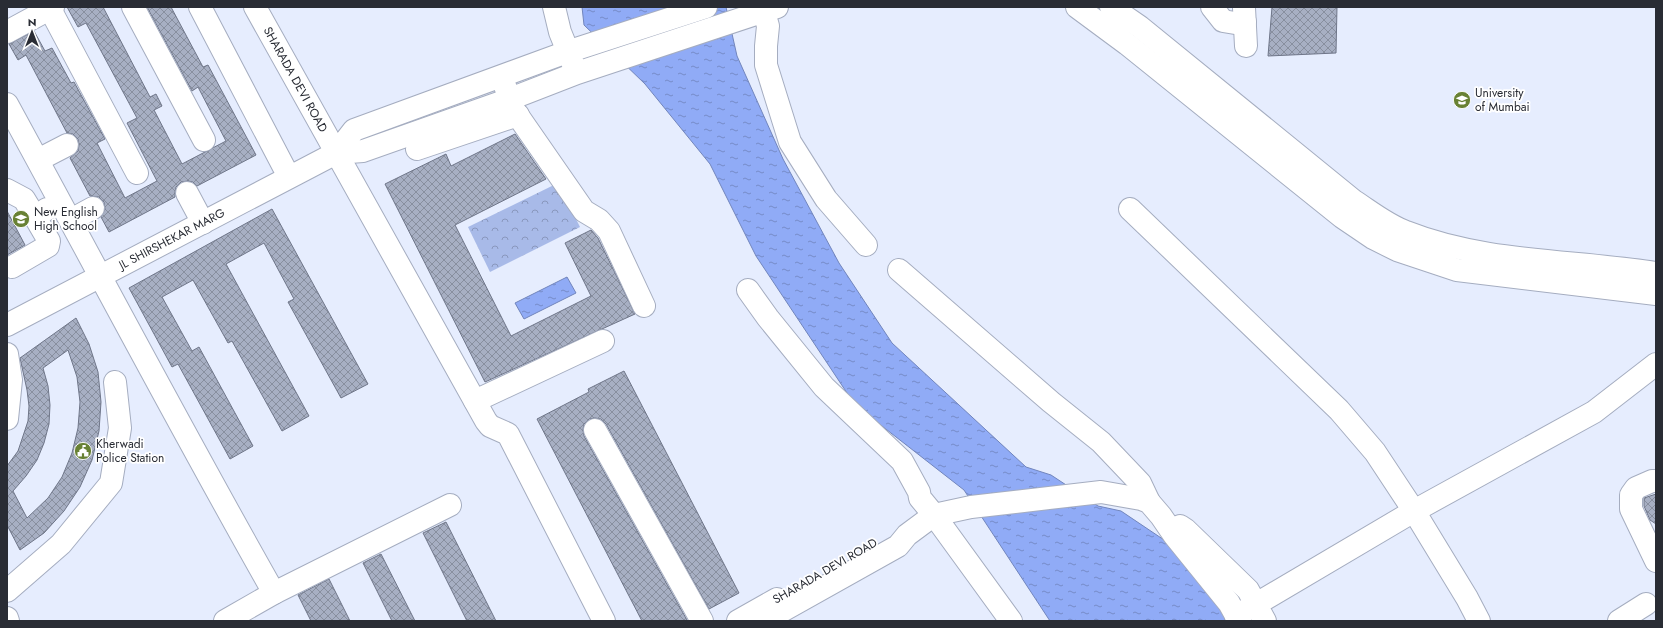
<svg xmlns="http://www.w3.org/2000/svg" width="1663" height="628" viewBox="0 0 1663 628" font-family="Jost,sans-serif">
	<defs>
		<pattern id="park-crowns" width="20" height="18" patternUnits="userSpaceOnUse"><rect width="20" height="18" fill="#a8bae8"/><path d="M2 6a3 3 0 1 1 6 0M12 15a3 3 0 1 1 6 0" fill="none" stroke="#8997bd"/></pattern>
		<pattern id="water-ripples" width="26" height="14" patternUnits="userSpaceOnUse"><rect width="26" height="14" fill="#90abf6"/><path d="M2 4q2-2 4 0t4 0M15 11q2-2 4 0t4 0" fill="none" stroke="#768bc8"/></pattern>
		<pattern id="building-cross-hatch" width="8" height="8" patternUnits="userSpaceOnUse"><rect width="8" height="8" fill="#a7afc3"/><path d="M0 0l8 8M0 8l8-8" fill="none" stroke="#888f9f"/></pattern>
	</defs>
	<rect width="100%" height="100%" fill="#e6edfe"/>
	<polygon fill="url(#park-crowns)" points="558,183 580,227 490,272 468,227"/>
	<g fill="url(#water-ripples)" stroke="#7185bc">
		<polygon points="582,7 726,7 737,56 783,159 839,263 892,343 1026,467 1051,475 1098,506 1121,511 1179,550 1232,621 1050,621 964,490 855,405 756,256 710,164 645,84 584,25"/>
		<polygon points="567,277 576,293 524,319 515,303"/>
	</g>
	<g fill="url(#building-cross-hatch)" stroke="#6f7689" fill-rule="evenodd">
		<polygon points="67,7 103,7 150,97 156,94 162,106 154,110 182,164 226,141 198,87 192,91 147,7 171,7 203,67 208,65 256,155 197,186 193,182 188,181 181,182 176,187 175,192 175,197 109,232 101,217 105,209 104,202 99,197 90,196 70,158 78,151 79,145 78,139 73,134 67,133 26,55 18,60 9,44 34,31 45,51 52,48 71,83 74,82 105,139 97,143 125,198 157,181 127,123 137,118 86,23 78,27"/>
		<polygon points="1272,7 1337,7 1336,53 1268,56"/>
		<polygon points="515,134 546,179 455,225 511,336 591,296 565,243 591,230 598,238 635,314 485,382 385,184 446,154 451,166"/>
		<polygon points="272,209 368,384 341,398 288,302 294,299 264,243 226,264 309,416 282,431 232,341 228,343 193,280 162,297 192,351 199,347 253,446 230,459 178,364 172,367 129,288"/>
		<polygon points="7,211 25,245 7,255"/>
		<path d="M76 318 89 344 98 372 101 402 99 431 92 460 80 487 64 511 44 533 20 550 7 525V466L18 451 28 421 29 406 27 390 20 358ZM68 350 77 377 80 402 78 428 72 453 62 477 48 498 27 518 13 491 26 476 37 460 44 443 49 424 50 405 48 386 43 368Z"/>
		<polygon points="624,371 739,593 709,609 606,424 601,419 595,418 589,419 584,424 583,430 584,436 687,620 685,621 642,621 537,419 589,392 588,389"/>
		<polygon points="1656,494 1656,524 1650,520 1644,506 1644,498"/>
		<polygon points="446,522 496,621 467,621 423,533"/>
		<polygon points="381,554 415,621 392,621 363,563"/>
		<polygon points="329,579 350,621 311,621 298,595"/>
	</g>
	<g fill="none" stroke-linecap="round" stroke-linejoin="round">
		<defs>
			<g id="minor">
				<polyline points="133,7 204,140"/>
				<polyline points="200,7 289,177"/>
				<path id="s1" d="M255 7 486 421 490 426 508 434 604 621"/>
				<polyline points="554,7 560,32 573,64"/>
				<polyline points="1077,7 1127,44 1342,217 1373,238 1397,250 1457,270 1656,294"/>
				<path d="M1111 7 1140 27 1354 201C1371 212 1387 225 1406 232 1484 263 1573 260 1656 273"/>
				<polyline points="1212,7 1223,21 1235,23 1245,22"/>
				<polyline points="1244,8 1246,46"/>
				<polyline points="50,9 137,173"/>
				<polyline points="764,12 768,26 766,46 766,65 790,142 826,199 866,245"/>
				<polyline points="7,32 53,7"/>
				<polyline points="505,86 514,110 584,211 599,220 609,231 644,306"/>
				<path d="M7 104C96 267 182 431 274 593"/>
				<polyline points="417,149 518,115"/>
				<polyline points="336,153 354,130 567,52 706,7"/>
				<polyline points="38,160 67,145"/>
				<polyline points="7,190 24,199 35,217 47,209"/>
				<polyline points="187,193 203,223"/>
				<polyline points="1130,209 1339,410 1375,452 1414,511 1467,598 1479,621"/>
				<polyline points="71,220 93,208"/>
				<polyline points="12,267 48,246 49,241 35,217"/>
				<polyline points="899,270 1051,402 1101,442 1140,483 1149,502"/>
				<polyline points="748,290 768,318 824,387 902,461 919,492 920,498 934,515 1011,621"/>
				<path id="s2" d="M7 325 336 153 363 151 510 99 577 73 777 7"/>
				<polyline points="7,354 11,380 7,419"/>
				<polyline points="475,401 603,341"/>
				<polyline points="595,430 702,621"/>
				<polyline points="1656,481 1652,481 1636,488 1631,495 1631,509 1656,561"/>
				<polyline points="1180,526 1186,530 1248,590 1265,621"/>
				<polyline points="7,591 61,544 111,483 120,428 115,382"/>
				<polyline points="1236,616 1414,511 1594,412 1656,364"/>
				<polyline points="7,618 8,621"/>
				<polyline points="225,621 274,593 450,505"/>
				<polyline points="738,621 777,599"/>
				<polyline points="764,621 898,546 907,535 934,515 971,507 1101,492 1141,499 1149,502 1161,516 1174,535 1229,603 1239,621"/>
				<polyline points="1619,621 1646,604"/>
			</g>
		</defs>
		<use href="#minor" stroke="#a5adc0" stroke-width="24"/>
		<use href="#minor" stroke="#fff" stroke-width="22"/>
	</g>
	<defs>
		<symbol id="university-disc" viewBox="-11 -11 22 22"><circle r="9.5" fill="#688134" stroke="#fff"/><path d="M0-5L7-2L0 1L-7-2ZM-4 1L0 2.5L4 1V4Q0 6-4 4Z" fill="#fff"/></symbol>
		<symbol id="school-disc" viewBox="-11 -11 22 22"><circle r="9.5" fill="#688134" stroke="#fff"/><path d="M0-5L7-2L0 1L-7-2ZM-4 1L0 2.5L4 1V4Q0 6-4 4Z" fill="#fff"/></symbol>
		<symbol id="civic-disc" viewBox="-11 -11 22 22"><circle r="9.5" fill="#688134" stroke="#fff"/><path d="M-.6-6.5H3V-4.5H.6V-3L4-1V1h2V6H-6V1h2V-1L-.6-3ZM-1.2 2.5V6h2.4V2.5Z" fill="#fff"/></symbol>
	</defs>
	<g fill-rule="evenodd">
		<use href="#university-disc" x="1452" y="90" width="20" height="20"/>
		<use href="#school-disc" x="11" y="209" width="20" height="20"/>
		<use href="#civic-disc" x="73" y="441" width="20" height="20"/>
	</g>
	<g text-anchor="middle" stroke-width="3.5" stroke-linejoin="round" paint-order="stroke">
		<g font-size="12" fill="#292c34" stroke="#fff">
			<text dy="4" stroke="none"><textPath href="#s1" startOffset="83">SHARADA DEVI ROAD</textPath></text>
			<text dy="4" stroke="none"><textPath href="#s2" startOffset="186">JL SHIRSHEKAR MARG</textPath></text>
			<text transform="translate(825 571) rotate(-30)" y="4">SHARADA DEVI ROAD</text>
		</g>
		<g font-size="12" fill="#292c34" stroke="#fff" text-anchor="start">
			<text x="1475" y="97">University<tspan x="1475" dy="14">of Mumbai</tspan></text>
			<text x="34" y="216">New English<tspan x="34" dy="14">High School</tspan></text>
			<text x="96" y="448">Kherwadi<tspan x="96" dy="14">Police Station</tspan></text>
		</g>
	</g>
	<rect width="1663" height="628" fill="none" stroke="#292c34" stroke-width="16"/>
	<g transform="translate(32 32)" stroke="#ffffff" stroke-width="3" paint-order="stroke">
	<path d="M0-3L7 15L0 10L-7 15Z" fill="#292c34"/>
	<text y="-6" font-size="11" font-weight="bold" text-anchor="middle" fill="#292c34">N</text>
	</g>
</svg>
